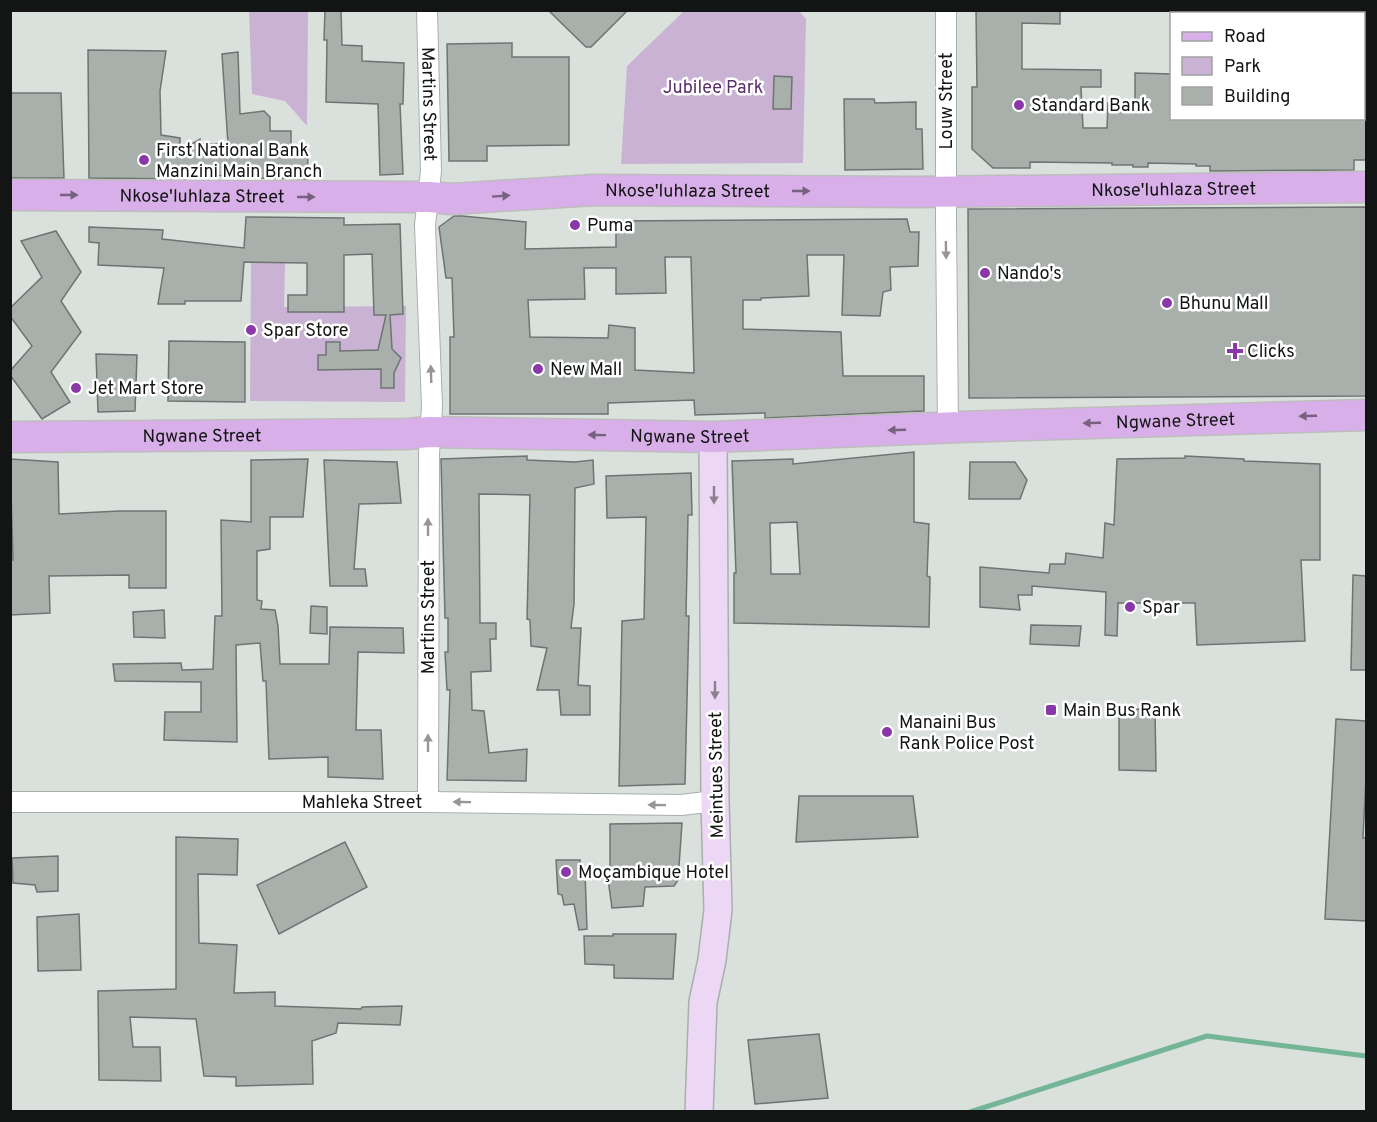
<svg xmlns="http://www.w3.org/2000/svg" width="1377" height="1122" viewBox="0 0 1377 1122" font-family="Overpass,sans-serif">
	<rect width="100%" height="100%" fill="#dae1dd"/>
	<g fill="#cab2d5">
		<polygon points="249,11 308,11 307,126 285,101 252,94"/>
		<polygon points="684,11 799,11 806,19 803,163 621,164 627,66"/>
		<polygon points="251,263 285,263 284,307 406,306 405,402 250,401"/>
	</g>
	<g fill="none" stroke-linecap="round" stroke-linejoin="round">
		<polyline stroke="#73b596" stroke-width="5" points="970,1112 1207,1036 1366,1056"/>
	</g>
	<g fill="#a9b0ac" stroke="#6d7471" stroke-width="1.5" fill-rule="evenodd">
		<polygon points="325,10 341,10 342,45 362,46 362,61 404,63 403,104 400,104 403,174 380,175 378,104 326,102 327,40 324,40"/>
		<polygon points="548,10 628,10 591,47 586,47"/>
		<polygon points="976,10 1060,10 1060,24 1022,23 1022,69 1101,70 1101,87 1081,87 1083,128 1107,128 1108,103 1135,104 1135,73 1172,74 1172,118 1366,119 1366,160 1354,160 1354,170 1210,171 1210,166 1196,166 1196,164 1148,163 1148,167 1133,167 1133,165 1112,165 1112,163 1030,162 1030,168 993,168 972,149 972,87 977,87"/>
		<polygon points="512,43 512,57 569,57 569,145 487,146 487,161 449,161 447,44"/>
		<polygon points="88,50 166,51 160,91 161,135 180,138 180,151 200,139 200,144 228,144 222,54 238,52 240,114 264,111 270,117 270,131 291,131 291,155 308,155 307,179 254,178 254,175 203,176 203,177 183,179 89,178"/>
		<polygon points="774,76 792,77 791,109 773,109"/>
		<polygon points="10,93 61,93 64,178 10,178"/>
		<polygon points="844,99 874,99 875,103 916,102 916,129 922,129 923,169 845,170"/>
		<polygon points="1366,207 1366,396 969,398 968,209"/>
		<path d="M454 216H462L526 222 525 249 616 247V221L907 219 910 232H919L918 266 890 267 891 290 883 292 880 316 842 315 844 255H807L809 296 761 298V300H743V329L841 332 843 376H924V411L765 418V413L695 415 694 400 608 403V414H450V337H454L452 278H446L439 227ZM665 257H691L694 373 635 370V328L609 325 608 338 530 337 528 300 585 299 584 268H616V294L666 293Z"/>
		<polygon points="246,217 344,218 344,225 400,224 403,314 390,315 392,349 401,358 394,373 394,388 381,388 381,369 318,370 318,355 326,355 326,342 340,342 340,351 378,350 386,315 374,315 372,254 344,255 344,312 288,312 288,295 307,295 307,263 244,262 241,301 185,301 185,304 158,304 164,268 98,265 99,243 89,242 89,227 163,230 162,239 244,248"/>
		<polygon points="56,231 81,272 61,301 81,332 51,372 70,402 42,419 10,375 10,371 32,346 10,316 10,308 42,277 21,241"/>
		<polygon points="169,341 245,342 245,402 168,401"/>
		<polygon points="96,354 137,355 135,411 98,412"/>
		<path d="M914 452V522L929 524 927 576 930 577 929 627 734 623V573H736L732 461 793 459V464ZM797 522 800 574H771L770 523Z"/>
		<polygon points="527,456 527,460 575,462 593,460 594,484 575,488 574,604 571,628 581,628 578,685 590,686 590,715 561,715 559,690 537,690 547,648 531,646 530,620 527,619 530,495 479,494 480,623 496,623 496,639 490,639 491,671 471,672 472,710 484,711 489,753 527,749 526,781 447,780 450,690 447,690 445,652 448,652 448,618 445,618 441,459"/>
		<polygon points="1185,456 1244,459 1244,461 1320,464 1320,560 1301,560 1305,641 1197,645 1195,603 1118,603 1117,636 1105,635 1106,592 1032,586 1032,595 1018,595 1020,610 980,607 980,567 1049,573 1050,564 1065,564 1066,553 1103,558 1105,523 1114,525 1117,459 1185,458"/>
		<polygon points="10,459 58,462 59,514 120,511 166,511 166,588 129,588 129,575 49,576 50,613 10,615 10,560 13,560"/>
		<polygon points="308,459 303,517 270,517 270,549 257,551 257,600 262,601 261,609 275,610 278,626 280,664 329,664 330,627 403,628 404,653 358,652 356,730 381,730 383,779 328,777 328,757 269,759 266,681 263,681 260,643 236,645 237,742 164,740 165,712 201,712 201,682 115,681 113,664 181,663 182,670 213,669 215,616 222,616 221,520 251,522 251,460"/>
		<polygon points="324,460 397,462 401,503 359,504 354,569 365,569 367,586 330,586"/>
		<polygon points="970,462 1015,462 1027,480 1020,499 969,499"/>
		<polygon points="691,473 692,515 688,515 686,616 689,616 685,784 619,786 622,621 644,619 646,517 607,518 606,476"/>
		<polygon points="1353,575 1366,576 1366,670 1351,670"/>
		<polygon points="311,606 327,607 327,634 310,633"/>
		<polygon points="164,610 165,638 134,637 133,612"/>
		<polygon points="1031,625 1081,626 1079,646 1030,644"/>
		<polygon points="1119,707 1155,711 1156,771 1119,770"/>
		<polygon points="1336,719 1366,721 1366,778 1363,838 1366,838 1366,921 1325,919"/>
		<polygon points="799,796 913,796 918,837 796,842"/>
		<polygon points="682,823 678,880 674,886 645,887 643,906 612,908 608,879 610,879 610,824"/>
		<polygon points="176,837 238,839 237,875 198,874 199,943 237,945 234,993 275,992 275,1006 361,1009 362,1007 402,1006 400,1025 338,1023 336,1033 312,1041 313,1084 236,1086 236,1077 204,1076 196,1019 130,1017 133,1047 160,1047 161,1081 99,1080 98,991 176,989"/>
		<polygon points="345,842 367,887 279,934 257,885"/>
		<polygon points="58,856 58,891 37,892 35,885 13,883 12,858"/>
		<polygon points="556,860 580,860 580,870 585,872 587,929 579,930 574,904 564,905 562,895 558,894"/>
		<polygon points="79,914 81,970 38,971 37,917"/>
		<polygon points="613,934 676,934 673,979 614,978 614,965 585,964 584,936 613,936"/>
		<polygon points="819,1034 828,1098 755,1104 748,1040"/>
	</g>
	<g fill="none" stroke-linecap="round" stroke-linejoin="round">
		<defs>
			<g id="street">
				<path id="s1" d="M427 10 431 171 425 225 432 406 429 454 428 802"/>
				<polyline points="946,10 946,221 948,428"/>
				<path id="s2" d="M10 802H428L681 805 715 801"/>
			</g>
			<polyline id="secondary" points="699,1112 703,1002 712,960 718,910 715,801 713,437"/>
			<g id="primary">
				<path id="s3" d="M10 195 429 197 452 199 593 190 915 192 1366 187"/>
				<path id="s4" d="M10 437 407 434 429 432 713 437 960 427 1366 415"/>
			</g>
		</defs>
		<use href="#street" stroke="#a8b0ac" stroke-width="22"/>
		<use href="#secondary" stroke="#a8b0ac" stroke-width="30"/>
		<use href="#primary" stroke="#bdbdbd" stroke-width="33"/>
		<use href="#street" stroke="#fff" stroke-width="20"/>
		<use href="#secondary" stroke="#ecd7f4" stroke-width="27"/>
		<use href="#primary" stroke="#d9afe9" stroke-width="30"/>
	</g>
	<defs><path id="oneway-solid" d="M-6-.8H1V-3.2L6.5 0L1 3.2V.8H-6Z" transform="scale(1.5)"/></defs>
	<g fill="#76627e">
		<use href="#oneway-solid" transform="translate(801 191)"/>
		<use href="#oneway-solid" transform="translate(69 195)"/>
		<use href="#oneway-solid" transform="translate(501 196) rotate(-4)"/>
		<use href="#oneway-solid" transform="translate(306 197)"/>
		<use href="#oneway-solid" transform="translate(1308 416) rotate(178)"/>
		<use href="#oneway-solid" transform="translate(1092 423) rotate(178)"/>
		<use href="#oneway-solid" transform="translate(897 430) rotate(178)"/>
		<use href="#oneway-solid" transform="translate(597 435) rotate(-179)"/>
	</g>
	<g fill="#959695">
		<use href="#oneway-solid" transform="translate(946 250) rotate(89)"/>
		<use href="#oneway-solid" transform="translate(431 374) rotate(-92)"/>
		<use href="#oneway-solid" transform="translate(428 527) rotate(-90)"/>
		<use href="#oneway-solid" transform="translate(428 743) rotate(-90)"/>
		<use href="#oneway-solid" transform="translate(462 802) rotate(-179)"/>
		<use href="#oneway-solid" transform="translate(657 805) rotate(-179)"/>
	</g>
	<g fill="#8a808f">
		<use href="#oneway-solid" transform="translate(714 495) rotate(90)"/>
		<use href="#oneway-solid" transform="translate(715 690) rotate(90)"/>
	</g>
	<g fill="#8a38a7" stroke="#fff" stroke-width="2">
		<circle cx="1019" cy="105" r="6"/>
		<circle cx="144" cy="160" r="6"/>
		<circle cx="575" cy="225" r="6"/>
		<circle cx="985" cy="273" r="6"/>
		<circle cx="1167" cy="303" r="6"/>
		<circle cx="251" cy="330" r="6"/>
		<path d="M1232 342h6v6h6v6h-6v6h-6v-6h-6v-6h6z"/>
		<circle cx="538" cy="369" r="6"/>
		<circle cx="76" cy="388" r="6"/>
		<circle cx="1130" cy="607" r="6"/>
		<rect x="1045" y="704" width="12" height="12" rx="3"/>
		<circle cx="887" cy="732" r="6"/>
		<circle cx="566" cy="872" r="6"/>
	</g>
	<g text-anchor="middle" stroke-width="5" stroke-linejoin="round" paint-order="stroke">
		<g font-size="18" fill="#5a2d6b" stroke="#fff">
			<text x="713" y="93">Jubilee Park</text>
		</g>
		<g font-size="18" fill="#131514" stroke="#fff">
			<text transform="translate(946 101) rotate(-90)" y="6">Louw Street</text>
			<text dy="6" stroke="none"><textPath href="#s1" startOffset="94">Martins Street</textPath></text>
			<text dy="6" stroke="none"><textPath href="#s3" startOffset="1164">Nkose'luhlaza Street</textPath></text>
			<text dy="6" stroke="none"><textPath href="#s3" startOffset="678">Nkose'luhlaza Street</textPath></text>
			<text dy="6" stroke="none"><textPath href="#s3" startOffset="192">Nkose'luhlaza Street</textPath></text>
			<text dy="6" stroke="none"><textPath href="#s4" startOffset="1166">Ngwane Street</textPath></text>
			<text dy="6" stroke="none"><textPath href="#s4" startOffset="680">Ngwane Street</textPath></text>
			<text dy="6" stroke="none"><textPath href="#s4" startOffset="192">Ngwane Street</textPath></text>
			<text transform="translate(428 617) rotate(-90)" y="6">Martins Street</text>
			<text transform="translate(716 775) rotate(-91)" y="6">Meintues Street</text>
			<text dy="6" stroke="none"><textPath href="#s2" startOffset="352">Mahleka Street</textPath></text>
		</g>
		<g font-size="18" fill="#131514" stroke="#fff" text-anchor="start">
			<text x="1031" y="111">Standard Bank</text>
			<text x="156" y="156">First National Bank<tspan x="156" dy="21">Manzini Main Branch</tspan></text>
			<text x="587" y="231">Puma</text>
			<text x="997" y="279">Nando's</text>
			<text x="1179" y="309">Bhunu Mall</text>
			<text x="263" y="336">Spar Store</text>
			<text x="1247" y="357">Clicks</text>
			<text x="550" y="375">New Mall</text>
			<text x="88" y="394">Jet Mart Store</text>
			<text x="1142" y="613">Spar</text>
			<text x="1063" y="716">Main Bus Rank</text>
			<text x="899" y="728">Manaini Bus<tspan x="899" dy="21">Rank Police Post</tspan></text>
			<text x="578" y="878">Moçambique Hotel</text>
		</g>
	</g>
	<rect width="1377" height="1122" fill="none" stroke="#131514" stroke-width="24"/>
	<rect x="1170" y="12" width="195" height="108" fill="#ffffff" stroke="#a1a1a1" stroke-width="1.5"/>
	<rect x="1182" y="32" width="30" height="9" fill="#d9afe9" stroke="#a1a1a1" stroke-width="1.5"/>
	<text x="1224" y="42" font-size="18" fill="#131514">Road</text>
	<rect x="1182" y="57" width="30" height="18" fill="#cab2d5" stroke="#a1a1a1" stroke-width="1.5"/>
	<text x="1224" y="72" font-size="18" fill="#131514">Park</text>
	<rect x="1182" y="87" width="30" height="18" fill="#a9b0ac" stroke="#a1a1a1" stroke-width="1.5"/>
	<text x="1224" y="102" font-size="18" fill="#131514">Building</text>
</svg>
